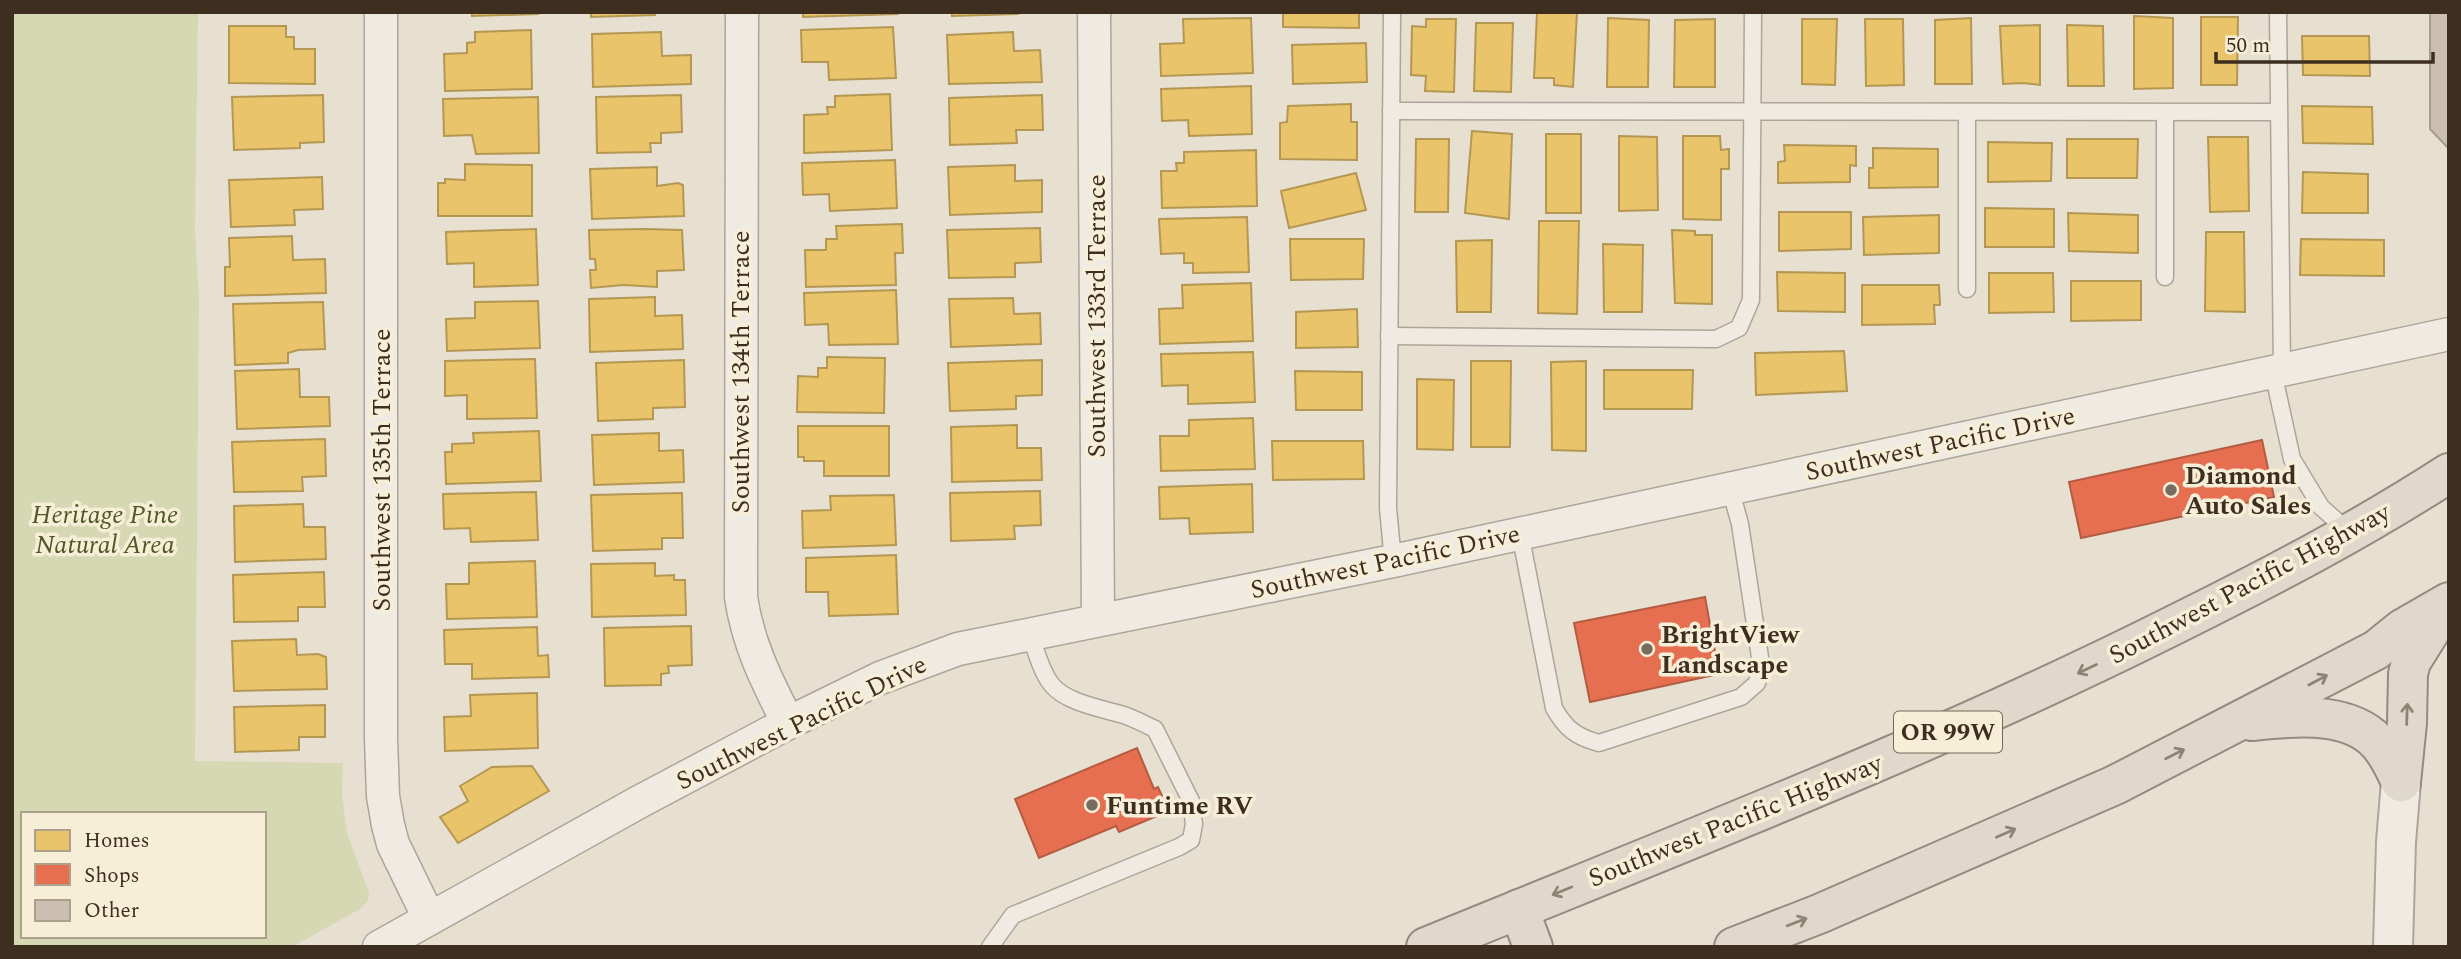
<svg xmlns="http://www.w3.org/2000/svg" width="2461" height="959" viewBox="0 0 2461 959" font-family="Spectral,serif">
	<rect width="100%" height="100%" fill="#e7e0d1"/>
	<path fill="#d6d7b3" fill-rule="evenodd" d="M12 12H198L195 232 199 297 195 761 343 763 342 795 347 833 369 893 368 900 360 909 292 947H12ZM23 814H264V936H23Z"/>
	<g fill="#e9c46a" stroke="#b59754" stroke-width="2">
		<polygon points="472,12 538,12 538,14 472,16"/>
		<polygon points="591,12 655,12 655,15 591,17"/>
		<polygon points="803,12 896,12 897,14 803,17"/>
		<polygon points="952,12 1018,12 1018,14 952,16"/>
		<polygon points="1283,12 1359,12 1359,28 1283,27"/>
		<polygon points="1537,12 1577,12 1573,87 1554,85 1554,78 1534,78"/>
		<polygon points="2134,16 2173,18 2173,88 2134,89"/>
		<polygon points="2201,17 2238,17 2237,85 2201,85"/>
		<polygon points="1251,18 1253,73 1161,76 1160,44 1184,43 1183,19"/>
		<polygon points="1608,18 1649,20 1648,87 1607,87"/>
		<polygon points="1971,18 1972,84 1935,84 1935,20"/>
		<polygon points="1426,19 1456,19 1454,92 1425,91 1426,76 1411,75 1412,26 1426,27"/>
		<polygon points="1715,19 1715,87 1674,87 1675,20"/>
		<polygon points="1802,19 1837,19 1835,85 1802,84"/>
		<polygon points="1865,19 1903,19 1904,85 1866,86"/>
		<polygon points="1476,23 1513,23 1511,92 1474,91"/>
		<polygon points="2040,25 2040,85 2023,83 2003,84 2000,26"/>
		<polygon points="2067,25 2103,26 2104,86 2068,86"/>
		<polygon points="229,26 286,26 286,37 294,37 294,49 315,49 315,84 229,83"/>
		<polygon points="893,27 896,78 829,80 828,62 802,62 801,30"/>
		<polygon points="531,30 532,89 445,91 444,54 467,53 467,43 475,42 475,32"/>
		<polygon points="661,32 662,56 691,55 691,84 593,87 592,34"/>
		<polygon points="1013,32 1014,51 1040,50 1042,82 949,84 947,35"/>
		<polygon points="2302,36 2369,36 2370,76 2303,75"/>
		<polygon points="1366,43 1367,82 1293,84 1292,45"/>
		<polygon points="1251,86 1252,134 1189,136 1188,120 1162,121 1161,89"/>
		<polygon points="890,94 892,150 804,153 804,115 828,114 827,107 835,107 835,96"/>
		<polygon points="323,95 324,142 300,143 300,148 234,150 232,97"/>
		<polygon points="681,95 682,132 661,133 661,143 650,143 651,152 597,153 596,97"/>
		<polygon points="1042,95 1043,130 1016,130 1017,143 950,145 949,98"/>
		<polygon points="538,97 539,153 476,154 472,135 444,136 443,99"/>
		<polygon points="1351,104 1351,122 1357,122 1357,160 1280,159 1280,123 1287,122 1288,106"/>
		<polygon points="2302,106 2372,107 2373,144 2303,143"/>
		<polygon points="1472,131 1512,134 1509,219 1465,213"/>
		<rect x="1546" y="134" width="35" height="79"/>
		<polygon points="1619,136 1657,137 1658,210 1619,211"/>
		<polygon points="1683,136 1720,136 1721,150 1729,149 1729,169 1721,169 1721,220 1683,219"/>
		<polygon points="2208,137 2248,137 2249,211 2210,212"/>
		<polygon points="1416,139 1449,139 1448,212 1415,212"/>
		<polygon points="2067,139 2138,139 2137,178 2067,178"/>
		<polygon points="1988,142 2052,143 2051,181 1988,182"/>
		<polygon points="1784,145 1856,146 1856,166 1850,165 1850,182 1778,183 1778,162 1785,161"/>
		<polygon points="1873,148 1938,149 1938,187 1869,188 1869,168 1873,168"/>
		<polygon points="1256,150 1257,206 1162,208 1161,171 1177,171 1176,163 1184,163 1184,152"/>
		<polygon points="895,160 897,208 830,211 829,194 803,195 802,163"/>
		<polygon points="465,164 532,165 532,216 438,216 438,183 445,183 445,179 465,180"/>
		<polygon points="1015,165 1015,181 1042,180 1042,212 950,215 948,167"/>
		<polygon points="657,167 657,186 678,183 683,185 684,216 592,219 590,169"/>
		<polygon points="2303,172 2368,174 2368,213 2302,213"/>
		<polygon points="1356,173 1366,210 1289,228 1281,191"/>
		<polygon points="322,177 323,209 294,210 295,225 231,227 229,180"/>
		<polygon points="1985,208 2054,209 2054,247 1985,247"/>
		<polygon points="1779,212 1851,212 1851,249 1779,251"/>
		<polygon points="2068,213 2138,215 2138,253 2069,251"/>
		<polygon points="1939,215 1939,253 1864,255 1863,217"/>
		<polygon points="1247,217 1249,272 1193,273 1193,263 1184,263 1184,253 1161,254 1159,219"/>
		<polygon points="1539,221 1579,221 1577,314 1538,313"/>
		<polygon points="902,224 903,253 895,253 896,285 806,287 805,250 826,250 826,239 837,239 836,226"/>
		<polygon points="1040,228 1041,262 1015,263 1015,277 949,278 947,230"/>
		<polygon points="536,229 538,285 474,287 474,263 447,264 446,232"/>
		<polygon points="645,229 682,230 684,270 657,271 657,287 623,285 591,288 590,270 596,270 595,259 590,259 589,230"/>
		<polygon points="1672,230 1695,231 1695,235 1712,235 1712,304 1675,303"/>
		<polygon points="2206,232 2244,232 2245,312 2205,311"/>
		<polygon points="292,236 293,260 325,259 326,293 225,296 225,267 230,267 229,238"/>
		<polygon points="1290,239 1364,239 1363,279 1291,280"/>
		<polygon points="2301,239 2384,240 2384,276 2300,275"/>
		<polygon points="1492,240 1491,312 1457,312 1456,241"/>
		<polygon points="1603,244 1643,245 1642,312 1604,312"/>
		<polygon points="1777,272 1845,273 1845,312 1778,311"/>
		<polygon points="1989,273 2053,273 2054,312 1989,313"/>
		<polygon points="2071,281 2141,281 2141,320 2071,321"/>
		<polygon points="1251,283 1253,341 1160,344 1159,309 1183,308 1182,285"/>
		<polygon points="1862,285 1939,285 1940,305 1934,305 1935,324 1862,325"/>
		<polygon points="896,290 898,344 829,345 828,324 805,325 804,293"/>
		<polygon points="655,297 655,316 682,315 683,349 590,352 589,299"/>
		<polygon points="1013,298 1014,314 1040,313 1041,344 951,347 949,299"/>
		<polygon points="538,301 540,348 447,351 446,319 475,318 475,302"/>
		<polygon points="323,302 325,349 298,350 288,353 288,363 235,365 233,304"/>
		<polygon points="1357,309 1358,347 1296,348 1296,312"/>
		<polygon points="1844,351 1847,391 1756,395 1755,353"/>
		<polygon points="1253,352 1255,402 1188,404 1188,385 1162,386 1161,354"/>
		<polygon points="827,357 885,358 884,413 797,412 798,376 818,377 818,368 827,368"/>
		<polygon points="535,359 537,418 467,419 467,395 445,396 445,361"/>
		<polygon points="684,360 685,407 653,408 653,419 598,421 596,363"/>
		<polygon points="1042,360 1042,395 1016,396 1016,409 950,411 948,363"/>
		<polygon points="1471,361 1511,361 1510,447 1471,447"/>
		<polygon points="1586,361 1586,451 1552,450 1551,362"/>
		<polygon points="299,369 300,397 329,397 330,426 237,429 235,371"/>
		<polygon points="1604,370 1693,370 1692,409 1604,409"/>
		<polygon points="1295,371 1362,372 1362,410 1296,410"/>
		<polygon points="1417,379 1454,380 1453,450 1417,449"/>
		<polygon points="1253,418 1255,469 1161,471 1160,436 1189,436 1189,420"/>
		<polygon points="1017,425 1017,448 1041,448 1042,480 952,482 951,427"/>
		<polygon points="798,426 889,426 889,476 824,476 824,461 804,461 804,457 798,457"/>
		<polygon points="539,431 541,481 446,484 445,452 452,452 452,444 474,443 473,433"/>
		<polygon points="659,433 659,451 683,450 684,482 594,485 592,435"/>
		<polygon points="325,439 326,476 302,477 303,491 234,492 232,442"/>
		<polygon points="1272,441 1363,441 1364,479 1273,480"/>
		<polygon points="1252,484 1253,532 1190,534 1189,518 1160,519 1159,487"/>
		<polygon points="1040,491 1041,525 1014,526 1015,539 951,541 950,493"/>
		<polygon points="536,492 538,540 471,542 470,528 444,529 443,494"/>
		<polygon points="682,493 683,538 662,538 662,549 593,551 591,495"/>
		<polygon points="894,495 896,545 803,548 802,511 831,510 830,496"/>
		<polygon points="303,504 304,527 325,527 326,559 235,562 234,506"/>
		<polygon points="896,555 898,614 829,616 828,592 806,592 806,558"/>
		<polygon points="535,561 537,617 447,619 446,584 469,584 469,563"/>
		<polygon points="655,563 655,576 674,575 674,580 685,580 686,615 592,617 591,564"/>
		<polygon points="324,572 325,607 298,607 298,621 234,622 233,575"/>
		<polygon points="691,626 692,665 668,666 669,673 661,674 661,685 605,686 604,628"/>
		<polygon points="537,627 538,656 548,655 549,677 472,679 472,664 445,664 444,630"/>
		<polygon points="296,639 297,655 318,654 326,657 327,689 234,691 232,641"/>
		<polygon points="537,693 538,748 445,751 444,717 471,716 470,695"/>
		<polygon points="325,705 325,737 299,737 299,750 235,752 234,707"/>
		<polygon points="532,766 549,791 458,843 440,817 468,801 460,786 492,767"/>
	</g>
	<g fill="#e76f51" stroke="#b45c42" stroke-width="2">
		<polygon points="2262,440 2274,497 2081,538 2069,482"/>
		<polygon points="1705,597 1719,674 1590,702 1574,623"/>
		<polygon points="1137,748 1154,789 1158,787 1169,811 1119,832 1116,826 1039,858 1015,799"/>
	</g>
	<polygon fill="#cbbfb2" stroke="#a89c90" stroke-width="2" points="2430,12 2449,12 2449,149 2430,129"/>
	<g fill="none" stroke-linecap="round" stroke-linejoin="round">
		<defs>
			<g id="service">
				<polyline points="1392,12 1388,508 1393,561"/>
				<polyline points="2278,12 2282,370"/>
				<polyline points="1391,111 2278,112"/>
				<polyline points="1967,113 1967,289"/>
				<polyline points="2165,113 2165,277"/>
				<polyline points="1389,336 1716,339 1739,328 1751,300 1753,12"/>
				<polyline points="2273,372 2292,459 2321,507 2349,532"/>
				<path d="M1520 533 1554 708C1565 728 1576 737 1599 743L1741 697 1757 683 1761 664 1740 524 1730 488"/>
				<path d="M990 947 1013 915 1179 847 1191 840 1194 824 1191 801 1155 729C1144 724 1132 717 1120 714 1099 708 1065 702 1051 684 1040 669 1036 650 1030 634"/>
			</g>
			<g id="minor">
				<polyline points="381,12 381,738 383,796 388,825 393,844 429,918"/>
				<path d="M742 12 741 597C748 645 767 681 788 723"/>
				<polyline points="1094,12 1098,619"/>
				<polyline points="379,947 639,802 788,723 880,678 958,649 1393,561 2449,334"/>
			</g>
			<polyline id="tertiary" points="2393,947 2396,842 2401,782"/>
			<g id="trunk">
				<path d="M2252 721C2290 717 2341 711 2372 737 2386 749 2394 767 2401 782"/>
				<polyline points="2401,782 2407,723 2408,674 2411,662 2444,609"/>
				<polyline points="1519,909 1533,947"/>
				<path d="M1426 947C1678 844 1933 746 2176 624 2269 578 2361 530 2449 473"/>
				<polyline points="1734,947 1819,914 2115,785 2376,650 2402,629 2449,602"/>
			</g>
		</defs>
		<use href="#service" stroke="#ada599" stroke-width="19"/>
		<use href="#minor" stroke="#ada599" stroke-width="35"/>
		<use href="#tertiary" stroke="#ada599" stroke-width="42"/>
		<use href="#trunk" stroke="#928b80" stroke-width="42"/>
		<use href="#service" stroke="#efebe3" stroke-width="16"/>
		<use href="#minor" stroke="#efebe3" stroke-width="32"/>
		<use href="#tertiary" stroke="#efebe3" stroke-width="38"/>
		<use href="#trunk" stroke="#e0d9cb" stroke-width="38"/>
	</g>
	<defs><path id="oneway-shaft" d="M-6 0H5M1.5-3L5.5 0L1.5 3" fill="none" stroke-width="1.6" stroke-linecap="round" stroke-linejoin="round" transform="scale(1.75)"/></defs>
	<g stroke="#8e8476">
		<use href="#oneway-shaft" transform="translate(2087 669) rotate(155)"/>
		<use href="#oneway-shaft" transform="translate(2318 680) rotate(-28)"/>
		<use href="#oneway-shaft" transform="translate(2407 714) rotate(-88)"/>
		<use href="#oneway-shaft" transform="translate(2175 754) rotate(-27)"/>
		<use href="#oneway-shaft" transform="translate(2006 833) rotate(-24)"/>
		<use href="#oneway-shaft" transform="translate(1562 891) rotate(158)"/>
		<use href="#oneway-shaft" transform="translate(1797 922) rotate(-21)"/>
	</g>
	<g fill="#786c5e" stroke="#f7eed8" stroke-width="2.5">
		<circle cx="2171" cy="490" r="7"/>
		<circle cx="1647" cy="649" r="7"/>
		<circle cx="1092" cy="805" r="7"/>
	</g>
	<g text-anchor="middle" stroke-width="7" stroke-linejoin="round" paint-order="stroke">
		<rect fill="#f7eed8" stroke="#756857" stroke-width="2" x="1894" y="711.5" width="108" height="41" rx="5"/>
		<g font-size="24" font-weight="bold" fill="#3d2e20">
			<text x="1948" y="740">OR 99W</text>
		</g>
		<g font-size="26" fill="#3d2e20" stroke="#f7eed8">
			<text transform="translate(1096 316) rotate(-90)" y="9">Southwest 133rd Terrace</text>
			<text transform="translate(740 372) rotate(-90)" y="9">Southwest 134th Terrace</text>
			<text transform="translate(1940 443) rotate(-12)" y="9">Southwest Pacific Drive</text>
			<text transform="translate(381 470) rotate(-90)" y="9">Southwest 135th Terrace</text>
			<text transform="translate(1385 561) rotate(-12)" y="9">Southwest Pacific Drive</text>
			<text transform="translate(2249 583) rotate(-28)" y="9">Southwest Pacific Highway</text>
			<text transform="translate(801 722) rotate(-26)" y="9">Southwest Pacific Drive</text>
			<text transform="translate(1735 820) rotate(-22)" y="9">Southwest Pacific Highway</text>
		</g>
		<g font-size="26" font-weight="bold" fill="#3d2e20" stroke="#f7eed8" text-anchor="start">
			<text x="2185" y="484">Diamond<tspan x="2185" dy="30">Auto Sales</tspan></text>
			<text x="1661" y="643">BrightView<tspan x="1661" dy="30">Landscape</tspan></text>
			<text x="1106" y="814">Funtime RV</text>
		</g>
		<g font-size="26" font-style="italic" fill="#4d5a26" stroke="#f7eed8">
			<text x="105" y="523">Heritage Pine<tspan x="105" dy="30">Natural Area</tspan></text>
		</g>
	</g>
	<rect width="2461" height="959" fill="none" stroke="#3d2e20" stroke-width="28"/>
	<rect x="21" y="812" width="245" height="126" fill="#f7eed8" stroke="#ada18e" stroke-width="2"/>
	<rect x="35" y="830" width="35" height="21" fill="#e9c46a" stroke="#ada18e" stroke-width="2"/>
	<text x="84" y="847" font-size="21" fill="#3d2e20">Homes</text>
	<rect x="35" y="864" width="35" height="21" fill="#e76f51" stroke="#ada18e" stroke-width="2"/>
	<text x="84" y="882" font-size="21" fill="#3d2e20">Shops</text>
	<rect x="35" y="900" width="35" height="21" fill="#cbbfb2" stroke="#ada18e" stroke-width="2"/>
	<text x="84" y="917" font-size="21" fill="#3d2e20">Other</text>
	<path d="M2216 52v10h217v-10" fill="none" stroke="#3d2e20" stroke-width="3.5"/>
	<text x="2226" y="52" font-size="21" fill="#3d2e20" stroke="#f7eed8" stroke-width="5" paint-order="stroke">50 m</text>
</svg>
